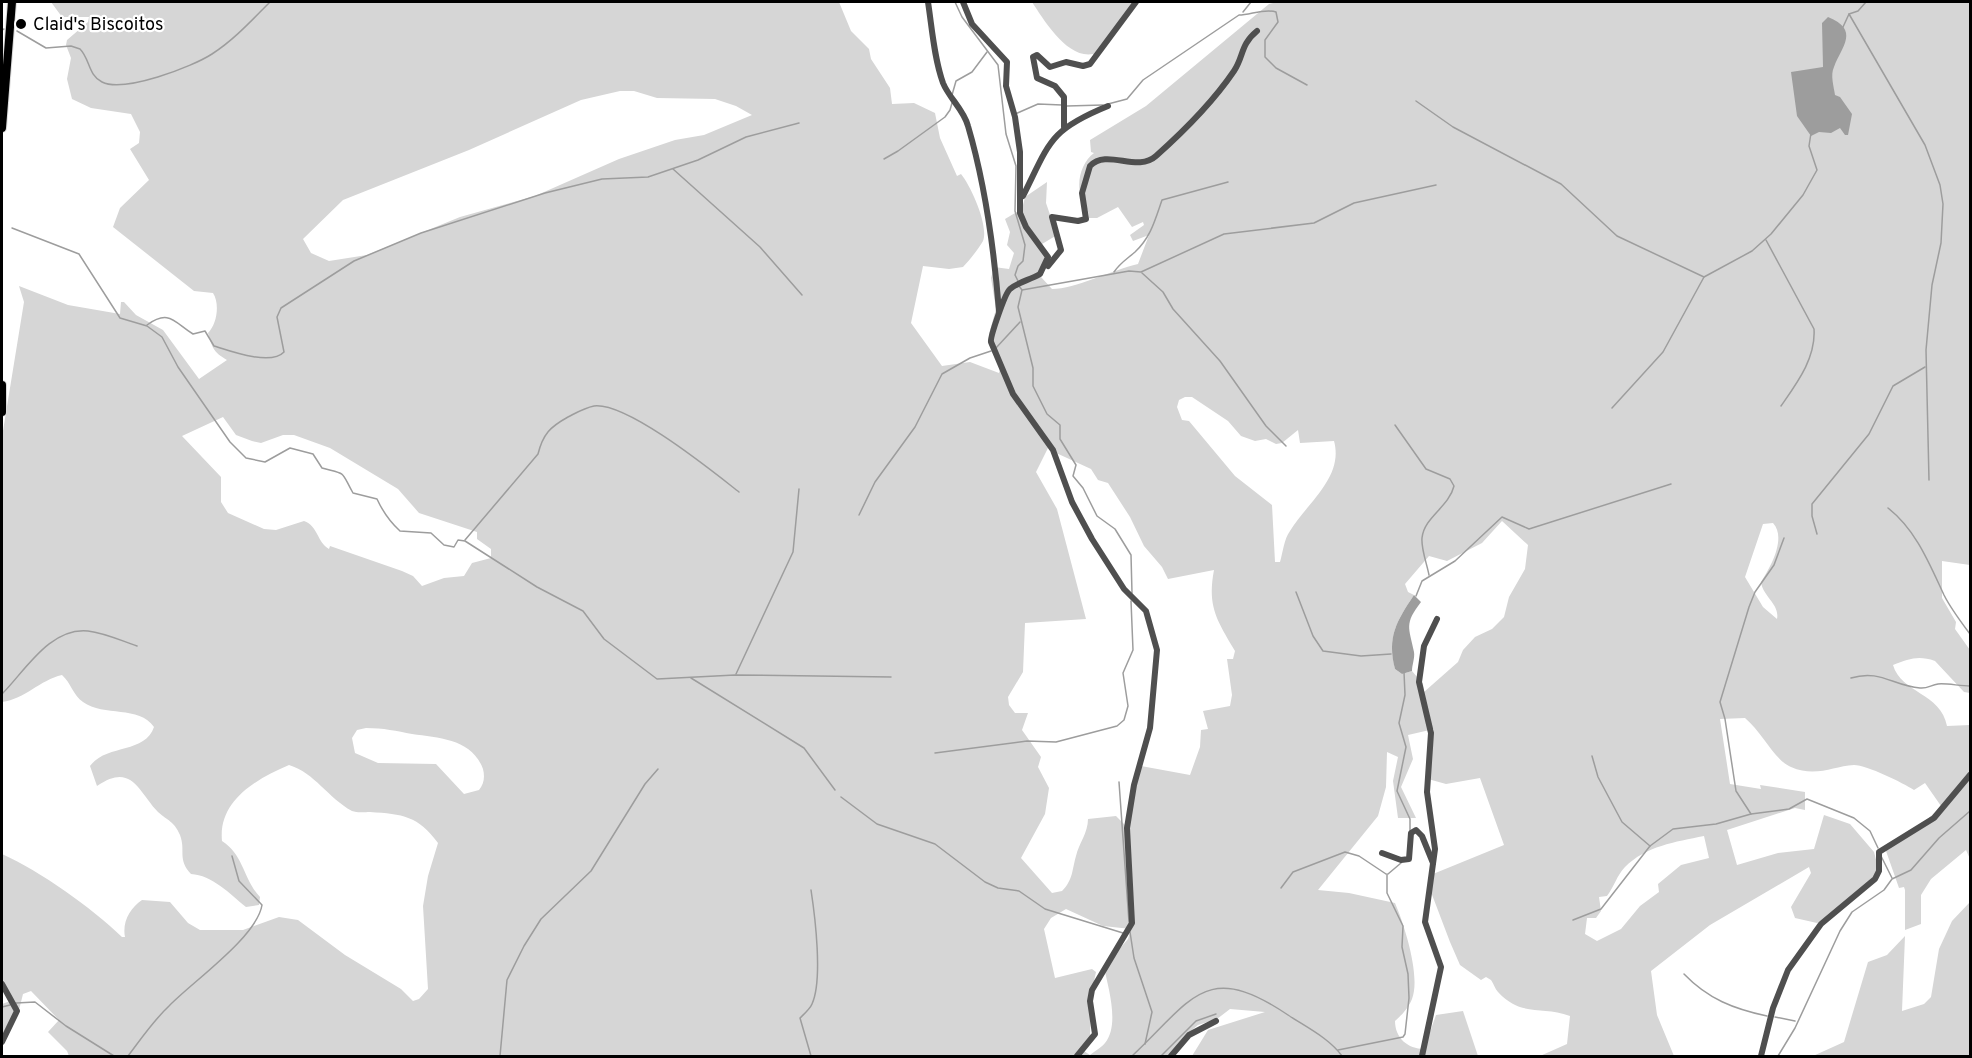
<svg xmlns="http://www.w3.org/2000/svg" width="1972" height="1058" viewBox="0 0 1972 1058" font-family="Overpass,sans-serif">
	<rect width="100%" height="100%" fill="#fff"/>
	<g fill="#d6d6d6" fill-rule="evenodd">
		<path d="M51 2H839L851 31 869 49 871 59 890 88 892 104 914 103 935 113 940 138 957 176 961 174C971 186 989 226 983 241 979 248 969 261 963 267L949 269 923 266 911 323 942 366 970 362 999 373 1000 369 989 334 996 309 991 278 994 267 1009 269 1014 253 1007 245 1010 232 1005 219 1022 209 1025 197 1047 182 1046 203 1057 235 1042 244 1046 251 1041 277 1052 289C1075 289 1112 270 1138 264L1149 235 1133 241 1130 235 1144 225 1143 222 1132 227 1118 207 1097 218H1089C1089 208 1084 206 1081 196 1076 181 1082 162 1094 153L1091 152 1090 140 1146 106 1269 4 1277 2H1970V565L1942 561V598L1956 622 1955 629 1970 650V693L1964 692 1935 661C1918 655 1909 659 1893 665 1901 693 1941 693 1947 726L1970 725V859L1966 850 1931 879 1921 895V924L1905 930V890L1904 887 1899 888 1886 851C1905 835 1925 824 1941 806L1925 783 1914 790C1903 783 1867 765 1854 765 1833 766 1816 778 1791 767 1774 760 1763 733 1745 718L1720 719 1730 784 1761 789 1760 785 1805 792V810L1795 808 1727 830 1737 865 1778 853 1814 849 1824 815 1850 824 1874 852 1879 871 1846 904 1817 923 1795 918 1791 907 1811 873 1809 867 1710 925 1651 971 1657 1015 1674 1056H1540L1567 1044 1570 1016C1542 1005 1522 1018 1498 992 1495 989 1494 984 1491 980L1486 977 1481 980 1460 965 1450 942 1431 892 1433 874 1504 845 1480 778 1446 784 1428 779 1434 729 1408 735 1413 759 1401 787 1416 818H1398L1393 781 1398 757 1387 752 1386 787 1378 816 1318 890 1349 893 1395 903C1404 924 1421 976 1412 999 1409 1007 1402 1015 1395 1021 1395 1038 1408 1049 1424 1049L1436 1015 1463 1011 1478 1056H1192L1208 1030 1265 1012 1230 1009 1217 1019 1198 1025 1186 1035 1169 1056H69L67 1051 48 1032 59 1020 31 991 23 994 19 1010 2 1037V1004L13 1000 2 984V854C40 871 92 908 122 937H125C122 922 130 908 142 900L170 902 188 923 200 930H243L279 917 298 920 345 955 401 989 413 1001 419 999 428 989 423 906 428 876 438 843C418 816 403 814 370 812 365 812 357 813 352 811 328 798 315 773 289 765 256 779 218 801 222 841 244 855 243 879 260 897L259 905 246 907C230 894 212 875 191 874 177 859 186 851 180 835 174 821 168 821 158 812 138 791 132 762 97 786L90 766C106 744 145 754 154 727 139 705 104 717 83 702 73 695 71 683 62 675 40 680 25 699 2 702V437L24 302 19 286 68 305 120 314 121 302H124L136 315 163 330 199 379 227 360C213 352 212 347 208 333 217 324 220 304 213 293L194 291 113 227 120 208 149 180 130 149 139 143 140 132 131 114 91 108 72 99 67 79 71 58 66 45 67 40 88 22 89 17H62ZM620 91H634L657 98 715 99 736 106 752 115 704 135 675 140 619 159 535 196 460 217 367 255 329 261 311 253 303 239 343 200 469 150 581 100ZM1185 397H1192L1228 421 1241 436 1255 441 1266 439 1276 444 1282 443 1298 430 1300 443 1334 441C1344 477 1307 503 1290 531 1284 539 1283 552 1280 562H1275L1272 505 1235 476 1189 421 1182 420 1177 407 1179 400ZM223 417 236 435 252 441 261 443 283 435H294L330 448 398 489 419 513 477 532V539L491 549V558L472 563 464 576 444 578 422 586 413 576 402 571 330 546 329 549C317 542 318 526 304 521L276 530 264 529 228 513 221 502V477L182 436ZM1050 444 1054 452 1091 469 1098 480 1108 483 1130 517 1144 546 1162 567 1168 579 1214 570C1207 607 1217 620 1235 651L1233 659H1227L1232 695 1230 706 1203 711 1208 729 1201 730 1200 747 1190 775 1141 766 1126 826 1116 816 1088 819C1088 833 1079 843 1076 856 1072 870 1073 880 1062 891L1052 893 1021 858 1045 814 1049 788 1038 767 1041 757 1022 730 1028 713H1015L1009 705 1008 697 1023 672 1025 623 1086 619 1057 509 1036 472ZM1502 521 1528 545 1525 569 1509 597 1504 617 1492 629 1475 637 1463 650 1458 662 1424 692 1423 684 1412 671 1402 674 1395 669C1387 637 1396 622 1414 595L1408 592 1405 584 1429 556 1447 561 1482 543ZM1773 523C1787 538 1770 568 1761 582 1763 597 1780 604 1777 619L1763 607 1745 577 1763 524ZM366 728C383 728 397 731 412 734 440 738 472 739 483 769 485 777 484 784 479 790L464 794 436 764 378 763 355 753 352 738 357 730ZM1704 836 1709 858 1681 865 1658 884 1659 892 1640 906 1621 929 1597 941 1585 934 1587 918H1596L1601 911 1599 897 1607 896C1614 887 1617 875 1625 867 1646 846 1675 842 1704 836ZM1066 909 1103 926 1131 929 1128 939 1104 967C1108 987 1120 1025 1105 1043 1102 1047 1095 1051 1090 1055L1081 1049 1090 1038 1091 995 1096 972 1092 969 1055 978 1044 929 1051 918Z"/>
		<path d="M1032 2H1134L1096 58 1093 54C1067 59 1044 20 1032 2Z"/>
		<polygon points="1970,902 1970,1056 1813,1056 1844,1042 1868,962 1887,955 1905,936 1902,1011 1924,1004 1931,997 1939,949 1952,921"/>
	</g>
	<g fill="#9d9d9d">
		<path d="M1828 17C1860 30 1842 46 1834 67 1830 75 1834 87 1835 95L1840 97 1852 114 1848 135H1845L1840 128 1831 133 1819 132 1811 136 1797 116 1791 72 1823 67 1822 23Z"/>
		<path d="M1414 595 1421 602C1404 624 1409 627 1414 652 1415 658 1412 665 1412 671L1402 674 1395 669C1387 637 1396 622 1414 595Z"/>
	</g>
	<g fill="none" stroke-linecap="round" stroke-linejoin="round">
		<g stroke="#9d9d9d" stroke-width="1.5">
			<polyline points="955,2 962,17 998,65 1006,134 1016,166 1015,211 1025,245 1023,261 1018,266 1015,275 1018,281"/>
			<polyline points="1243,12 1251,2"/>
			<polyline points="1849,14 1925,145 1940,185 1943,204 1941,243 1932,285 1926,350 1929,480"/>
			<polyline points="1843,27 1849,14 1858,11 1866,2"/>
			<polyline points="2,30 4,29"/>
			<path d="M17 31 46 48 71 46 80 49C90 59 88 75 102 82 124 93 192 67 212 54 234 40 252 20 270 2"/>
			<polyline points="952,95 956,81 972,72 987,52"/>
			<polyline points="1416,101 1453,127 1561,184 1617,236 1704,277"/>
			<path d="M1108 104 1127 99 1143 80 1239 15C1250 15 1265 8 1276 12L1278 22 1265 40V57L1276 68 1307 85"/>
			<polyline points="1067,106 1103,105"/>
			<polyline points="1015,114 1038,104 1062,105"/>
			<polyline points="884,159 898,151 945,117 950,110 952,103"/>
			<polyline points="673,169 760,247 802,295"/>
			<path d="M12 228 79 254 120 318 147 326 162 337 178 367 230 442 246 458 265 462 290 448 313 454 322 468C348 475 340 470 353 493L377 499C383 512 389 521 400 531L431 533 444 545 454 547 458 540 465 541 537 587 583 611 604 639 657 679 735 675 891 677"/>
			<path d="M1766 240 1814 329C1816 358 1797 383 1781 406"/>
			<path d="M1114 272C1120 263 1127 259 1135 252 1151 237 1155 220 1162 200L1228 182"/>
			<polyline points="1142,273 1163,292 1173,309 1220,361 1266,426 1286,446"/>
			<polyline points="1019,286 1022,290 1018,307 1033,368 1033,386 1047,414 1060,425 1060,439 1076,465 1073,476 1083,488 1097,516 1115,529 1131,555 1132,593"/>
			<polyline points="1022,290 1129,271 1141,272 1224,234 1314,223 1354,203 1436,185"/>
			<path d="M147 325C169 309 174 322 193 334L205 331 214 346C230 351 271 366 284 352L277 317 281 308 354 261 421 233 545 193 602 179 648 177 698 160 746 137 799 123"/>
			<polyline points="995,349 1020,322"/>
			<polyline points="1612,408 1663,352 1704,277 1752,251 1771,234 1803,195 1817,170 1809,146 1811,133"/>
			<path d="M1395 425 1426 469 1450 479 1454 486C1449 507 1424 517 1422 538 1421 549 1427 564 1429 575"/>
			<path d="M1888 508C1916 530 1929 563 1944 595 1951 609 1961 622 1970 634"/>
			<polyline points="859,515 875,482 915,427 942,374 970,358 991,351"/>
			<polyline points="1817,534 1812,516 1812,504 1869,434 1893,386 1925,367"/>
			<path d="M465 540 538 454C543 434 550 427 568 417 576 413 584 408 594 406 627 402 712 471 739 492"/>
			<polyline points="1296,592 1313,636 1323,651 1361,656 1391,654"/>
			<polyline points="1416,596 1422,581 1455,561 1502,517 1529,529 1671,484"/>
			<polyline points="1404,672 1405,695 1399,723 1406,747 1397,791 1410,819 1410,832"/>
			<polyline points="736,674 793,552 799,489"/>
			<polyline points="691,678 804,748 835,790"/>
			<path d="M1851 678C1880 669 1893 686 1920 688 1927 689 1931 685 1938 684 1946 683 1960 686 1970 686"/>
			<path d="M2 694C25 671 50 627 88 631 105 633 122 641 137 646"/>
			<polyline points="935,753 1027,741 1056,742 1117,726 1124,720 1128,706 1123,673 1133,650 1131,601"/>
			<polyline points="1592,756 1598,777 1622,822 1650,846"/>
			<polyline points="1119,782 1129,922"/>
			<polyline points="841,797 877,824 935,844 985,882 998,888 1019,891 1045,909 1123,933"/>
			<polyline points="1751,814 1736,791 1725,719 1720,702 1749,607 1755,592 1774,565 1784,538"/>
			<polyline points="1881,856 1892,878"/>
			<polyline points="1388,874 1401,863"/>
			<polyline points="1281,888 1293,872 1345,852 1359,856 1386,874"/>
			<path d="M811 890C815 916 823 980 812 1004 810 1009 804 1014 800 1018L811 1056"/>
			<polyline points="1573,920 1601,909 1650,846 1673,829 1716,824 1751,814 1789,809 1807,799 1854,818 1870,831 1878,848"/>
			<polyline points="1130,932 1134,958 1152,1012 1145,1044"/>
			<path d="M1684 974C1708 999 1734 1009 1767 1016"/>
			<polyline points="16,1003 35,1002 66,1026 114,1056"/>
			<polyline points="2,1007 10,1005"/>
			<polyline points="1775,1017 1795,1021"/>
			<polyline points="1338,1050 1403,1037 1405,1034 1409,998 1408,974 1402,947 1403,926 1387,893 1387,874"/>
			<path d="M128 1056C141 1039 153 1021 169 1006 192 982 257 937 262 905L239 881 232 856"/>
			<polyline points="500,1056 507,980 524,946 541,919 591,871 645,784 658,769"/>
			<path d="M1132 1056C1192 1000 1205 959 1288 1015 1306 1027 1329 1038 1342 1056"/>
			<polyline points="1161,1056 1196,1021 1216,1014"/>
			<polyline points="1778,1056 1795,1028 1840,931 1852,912 1884,890 1892,879 1911,870 1939,838 1970,811"/>
		</g>
		<defs>
			<g id="major">
				<polyline points="2,128 12,2"/>
				<polyline points="2,385 2,412"/>
			</g>
		</defs>
		<use href="#major" stroke="#dbdbdb" stroke-width="10"/>
		<g stroke="#4f4f4f" stroke-width="6">
			<path d="M928 2C932 28 934 58 943 83 949 98 964 110 968 126 986 187 994 249 999 311"/>
			<path d="M963 2 972 24 1007 62 1006 86 1015 117 1020 152V213L1026 227 1048 257 1040 274C1030 280 1018 282 1010 289 1005 293 990 337 991 342L1013 394 1053 450 1072 502 1092 539 1124 589 1146 611 1157 650 1150 728 1134 785 1127 828 1132 923 1092 990 1090 1001 1095 1034 1077 1056"/>
			<polyline points="1064,127 1064,97 1055,86 1037,78 1033,57 1037,55 1050,67 1066,62 1083,66 1090,64 1136,2"/>
			<path d="M1023 196C1050 142 1049 130 1108 106"/>
			<path d="M1048 266 1061 250 1052 217 1078 221 1086 219 1082 193 1090 166C1107 148 1137 173 1156 156 1184 131 1213 102 1234 71 1244 56 1240 45 1257 31"/>
			<polyline points="1382,853 1401,860 1409,859 1411,833 1416,830 1422,836 1433,863"/>
			<polyline points="2,984 17,1011 2,1042"/>
			<polyline points="1171,1056 1189,1035 1216,1021"/>
			<polyline points="1422,1056 1441,967 1425,922 1435,849 1427,792 1431,733 1419,682 1424,646 1437,619"/>
			<polyline points="1761,1056 1773,1008 1788,970 1821,924 1875,879 1879,871 1879,852 1934,818 1970,775"/>
		</g>
		<use href="#major" stroke="#000" stroke-width="8"/>
	</g>
	<circle fill="#000" stroke="#fff" stroke-width="2" cx="21" cy="24" r="6"/>
	<g text-anchor="middle" stroke-width="4.5" stroke-linejoin="round" paint-order="stroke">
		<g font-size="18" fill="#000" stroke="#fff" text-anchor="start">
			<text x="33" y="30">Claid's Biscoitos</text>
		</g>
	</g>
	<rect width="1972" height="1058" fill="none" stroke="#000000" stroke-width="6"/>
</svg>
